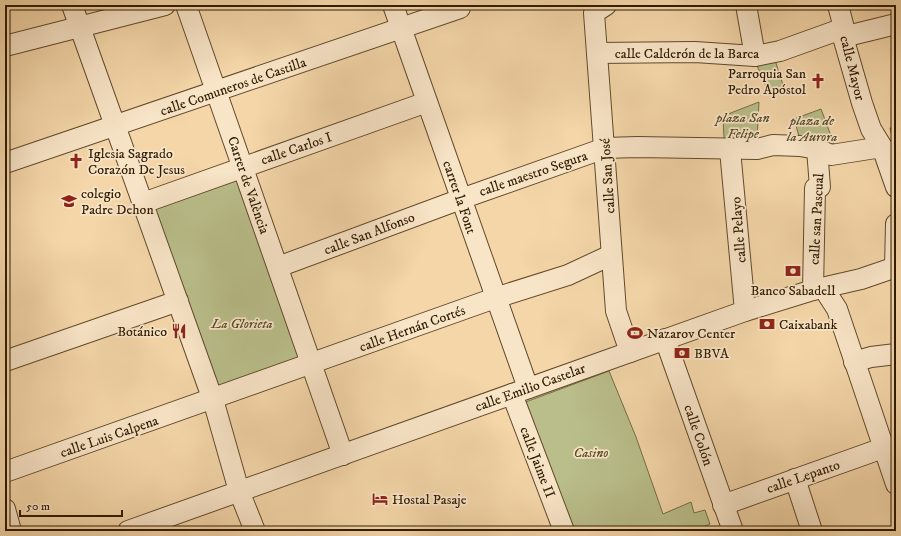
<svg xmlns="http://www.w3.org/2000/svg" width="901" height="536" viewBox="0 0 901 536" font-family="'IM FELL DW Pica',serif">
	<rect width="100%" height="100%" fill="#f4d6a9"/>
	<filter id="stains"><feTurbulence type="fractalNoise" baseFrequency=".005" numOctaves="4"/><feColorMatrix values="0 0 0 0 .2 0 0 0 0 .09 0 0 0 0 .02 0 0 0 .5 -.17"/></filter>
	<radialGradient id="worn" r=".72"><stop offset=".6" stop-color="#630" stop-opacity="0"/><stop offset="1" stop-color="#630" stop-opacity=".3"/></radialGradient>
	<g fill="#b9be8a" stroke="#746d45">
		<polygon points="774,57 784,88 769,93 754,59"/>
		<polygon points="759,102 757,139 724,139 723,116"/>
		<polygon points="821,109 834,144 801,143 794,119"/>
		<polygon points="896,127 896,154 890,128"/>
		<polygon points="240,173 305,359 217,394 151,205"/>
		<polygon points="609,371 636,437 663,514 691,502 694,513 705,510 710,524 698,529 698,531 570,531 523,403"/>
	</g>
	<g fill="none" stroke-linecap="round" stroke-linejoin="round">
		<defs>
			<g id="minor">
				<polyline points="72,5 214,403 239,491 255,531"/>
				<polyline points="186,5 343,455"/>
				<polyline points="393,5 528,388"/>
				<polyline points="606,5 594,13 616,311 630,352"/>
				<polyline points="746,5 755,56"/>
				<polyline points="838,5 844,28 843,37 862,103 871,129 882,147 896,187"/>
				<polyline points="843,37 896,24"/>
				<polyline points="5,46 165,5"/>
				<polyline points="597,53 695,52 755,56 780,51 844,28"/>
				<polyline points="730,150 745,311"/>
				<polyline points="5,163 460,8 459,5"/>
				<polyline points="143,203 427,102"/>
				<polyline points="278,267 461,199 605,148 637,147 757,149 773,145 800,146 817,149 831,155 882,147"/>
				<polyline points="895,267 896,224"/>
				<polyline points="824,289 837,309 896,484"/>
				<polyline points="813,290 815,188 820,187 817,149"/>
				<polyline points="665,339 733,531"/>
				<polyline points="5,361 178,301"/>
				<polyline points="854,362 871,357 896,354"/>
				<polyline points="512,394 564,531"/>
				<polyline points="5,472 495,298 568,275 611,255"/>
				<polyline points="795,479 812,531"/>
				<polyline points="723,505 883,448"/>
				<polyline points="5,509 11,531"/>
				<polyline points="128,531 745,311 813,290 861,279 896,267"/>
			</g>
		</defs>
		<use href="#minor" stroke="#614a2a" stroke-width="22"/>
		<use href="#minor" stroke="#f8e4c7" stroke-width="20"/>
	</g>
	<defs>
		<symbol id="church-bare" viewBox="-9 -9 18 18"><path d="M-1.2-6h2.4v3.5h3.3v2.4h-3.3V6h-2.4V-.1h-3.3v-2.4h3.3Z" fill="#8f2418" stroke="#f8e4c7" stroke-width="2.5" paint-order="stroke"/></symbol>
		<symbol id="school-bare" viewBox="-9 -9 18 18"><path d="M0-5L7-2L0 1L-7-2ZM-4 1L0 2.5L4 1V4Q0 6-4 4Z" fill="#8f2418" stroke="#f8e4c7" stroke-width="2.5" paint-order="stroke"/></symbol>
		<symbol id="bank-bare" viewBox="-9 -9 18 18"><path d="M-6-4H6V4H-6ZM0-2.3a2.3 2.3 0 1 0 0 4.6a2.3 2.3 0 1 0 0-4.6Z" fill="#8f2418" stroke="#f8e4c7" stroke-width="2.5" paint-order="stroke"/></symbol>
		<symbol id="restaurant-bare" viewBox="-9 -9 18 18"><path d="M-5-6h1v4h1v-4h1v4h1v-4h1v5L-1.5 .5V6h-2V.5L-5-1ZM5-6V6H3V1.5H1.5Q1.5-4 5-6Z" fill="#8f2418" stroke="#f8e4c7" stroke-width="2.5" paint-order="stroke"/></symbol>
		<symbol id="stadium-bare" viewBox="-9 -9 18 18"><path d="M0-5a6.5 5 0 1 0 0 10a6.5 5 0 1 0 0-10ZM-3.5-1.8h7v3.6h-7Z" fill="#8f2418" stroke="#f8e4c7" stroke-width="2.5" paint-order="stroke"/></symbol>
		<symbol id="hotel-bare" viewBox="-9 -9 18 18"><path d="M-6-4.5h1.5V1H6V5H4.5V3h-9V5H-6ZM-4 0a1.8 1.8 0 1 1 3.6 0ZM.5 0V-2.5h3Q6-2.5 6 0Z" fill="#8f2418" stroke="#f8e4c7" stroke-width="2.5" paint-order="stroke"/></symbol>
	</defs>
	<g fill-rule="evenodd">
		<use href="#church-bare" x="807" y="70" width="22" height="22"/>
		<use href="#church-bare" x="65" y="150" width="22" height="22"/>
		<use href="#school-bare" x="58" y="190" width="22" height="22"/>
		<use href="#bank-bare" x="782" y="260" width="22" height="22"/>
		<use href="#bank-bare" x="756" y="313" width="22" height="22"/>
		<use href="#restaurant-bare" x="168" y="320" width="22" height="22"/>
		<use href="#stadium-bare" x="624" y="322" width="22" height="22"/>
		<use href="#bank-bare" x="671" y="342" width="22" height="22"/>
		<use href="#hotel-bare" x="369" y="488" width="22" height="22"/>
	</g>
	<g text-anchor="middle" stroke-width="3.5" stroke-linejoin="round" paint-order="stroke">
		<g font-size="14" fill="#301c00" stroke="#f8e4c7">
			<text x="687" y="58">calle Calderón de la Barca</text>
			<text transform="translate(853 68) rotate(76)" y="5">calle Mayor</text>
			<text transform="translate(233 86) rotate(-19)" y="5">calle Comuneros de Castilla</text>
			<text transform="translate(296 148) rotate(-19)" y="5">calle Carlos I</text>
			<text transform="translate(533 173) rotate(-19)" y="5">calle maestro Segura</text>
			<text transform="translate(607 176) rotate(-94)" y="5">calle San José</text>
			<text transform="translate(249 185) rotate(71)" y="5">Carrer de València</text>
			<text transform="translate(460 197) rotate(71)" y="5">carrer la Font</text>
			<text transform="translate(816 219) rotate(-87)" y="5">calle san Pascual</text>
			<text transform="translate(738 230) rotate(-95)" y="5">calle Pelayo</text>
			<text transform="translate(369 233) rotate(-21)" y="5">calle San Alfonso</text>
			<text transform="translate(412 328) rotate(-20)" y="5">calle Hernán Cortés</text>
			<text transform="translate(530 387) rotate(-20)" y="5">calle Emilio Castelar</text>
			<text transform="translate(699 435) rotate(71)" y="5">calle Colón</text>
			<text transform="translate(109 436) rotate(-19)" y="5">calle Luis Calpena</text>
			<text transform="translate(538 462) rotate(69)" y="5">calle Jaime II</text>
			<text transform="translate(803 476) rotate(-19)" y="5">calle Lepanto</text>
		</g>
		<g font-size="14" fill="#301c00" stroke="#f8e4c7" text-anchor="start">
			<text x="806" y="78" text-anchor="end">Parroquia San<tspan x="806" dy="16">Pedro Apóstol</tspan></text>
			<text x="88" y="158">Iglesia Sagrado<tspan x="88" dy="16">Corazón De Jesus</tspan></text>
			<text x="81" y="198">colegio<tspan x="81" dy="16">Padre Dehon</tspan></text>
			<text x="793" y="295" text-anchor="middle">Banco Sabadell</text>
			<text x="779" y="329">Caixabank</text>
			<text x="167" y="336" text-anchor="end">Botánico</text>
			<text x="647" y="338">Nazarov Center</text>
			<text x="694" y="358">BBVA</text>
			<text x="392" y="504">Hostal Pasaje</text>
		</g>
		<g font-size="14" font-style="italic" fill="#594d29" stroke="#f8e4c7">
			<text x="743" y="122">plaza San<tspan x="743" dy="16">Felipe</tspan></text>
			<text x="812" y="125">plaza de<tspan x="812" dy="16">la Aurora</tspan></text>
			<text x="242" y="328">La Glorieta</text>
			<text x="591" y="457">Casino</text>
		</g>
	</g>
	<rect width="901" height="536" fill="none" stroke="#f4d6a9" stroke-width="20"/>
	<rect x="6" y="6" width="889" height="524" fill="none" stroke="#301c00" stroke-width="2"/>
	<rect x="10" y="10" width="881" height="516" fill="none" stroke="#301c00"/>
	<path d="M20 510v6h102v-6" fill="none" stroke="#301c00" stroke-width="2"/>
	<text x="26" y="510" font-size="12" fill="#301c00" stroke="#f8e4c7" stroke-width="3" paint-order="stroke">50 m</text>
	<rect width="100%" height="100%" filter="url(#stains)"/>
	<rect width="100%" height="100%" fill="url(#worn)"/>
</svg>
